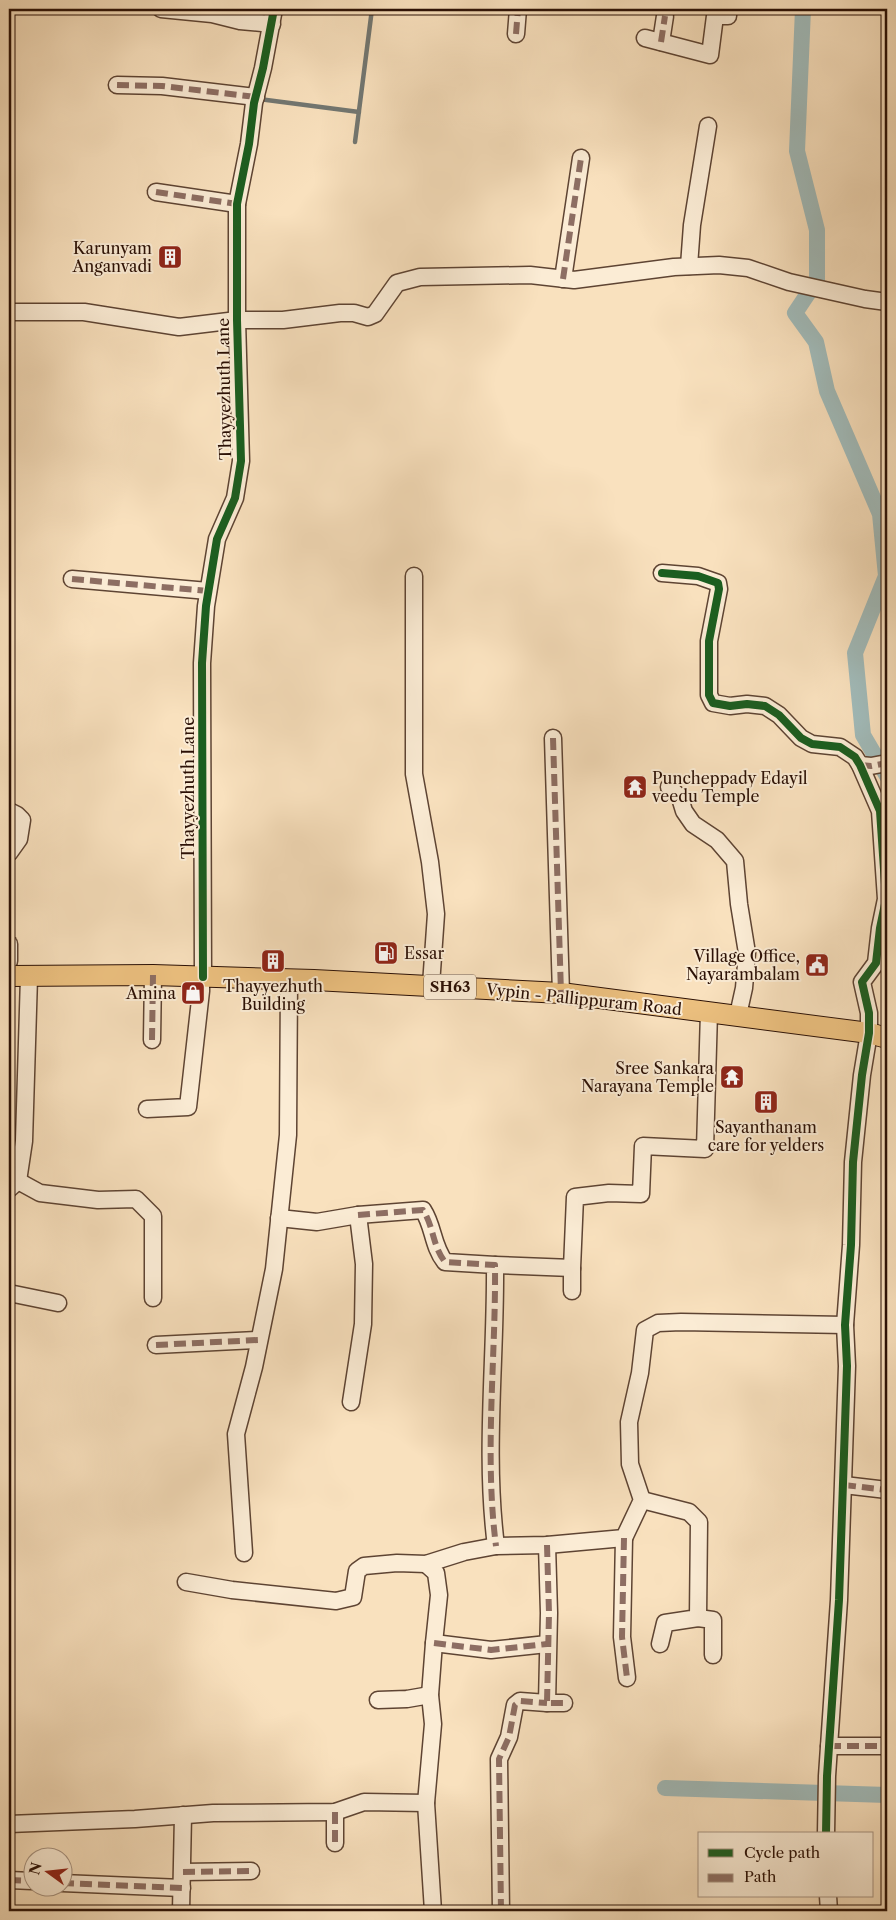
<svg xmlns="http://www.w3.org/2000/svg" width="896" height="1920" viewBox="0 0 896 1920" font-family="'Libre Caslon Text',serif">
	<rect width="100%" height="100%" fill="#f9e1be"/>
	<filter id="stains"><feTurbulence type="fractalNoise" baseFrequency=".004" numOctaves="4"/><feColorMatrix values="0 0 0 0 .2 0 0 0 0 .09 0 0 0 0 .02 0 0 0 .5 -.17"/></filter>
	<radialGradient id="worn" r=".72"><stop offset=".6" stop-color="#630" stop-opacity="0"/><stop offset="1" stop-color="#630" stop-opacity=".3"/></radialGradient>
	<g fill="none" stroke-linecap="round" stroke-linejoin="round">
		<g stroke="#727772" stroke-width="4.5">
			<polyline points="259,99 359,112"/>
			<polyline points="355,142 372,9"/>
		</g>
		<g stroke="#a1bbba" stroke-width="16">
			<polyline points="803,9 797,151 817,230 817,280 795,313 816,342 827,391 880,514 886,576 855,653 863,735 887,776"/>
			<polyline points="665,1788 887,1795"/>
		</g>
		<defs>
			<g id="minor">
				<polyline points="161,9 212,14 240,21 272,24"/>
				<polyline points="516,34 518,9"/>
				<polyline points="645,38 710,55 715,16 728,16 728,9"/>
				<polyline points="661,42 665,16"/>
				<polyline points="117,85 162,86 256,97"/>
				<polyline points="156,192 237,204"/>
				<polyline points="689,266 692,225 708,126"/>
				<polyline points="563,279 581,158"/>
				<polyline points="9,312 84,312 179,327 237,320 283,320 340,313 354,313 368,317 375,314 397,283 420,277 530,275 574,280 674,267 719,265 748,268 789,282 865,299 887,302"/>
				<polyline points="662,573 698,576 718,583 719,589 709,641 709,695 713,703 730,706 747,704 765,706 779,715 801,738 812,744 840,747 855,757 860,765 880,811 886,899 880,928 876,963 862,982 869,1013 869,1033 862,1075 853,1162 851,1245 845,1325 847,1366 839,1600 827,1776 826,1834"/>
				<polyline points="414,576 414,774 430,862 436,914 431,985"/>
				<polyline points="72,579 208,591"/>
				<polyline points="553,738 561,993"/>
				<polyline points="860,765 871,766 887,763"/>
				<polyline points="669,787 680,798 684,811 693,824 717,840 735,861 739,904 747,953 744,988 738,1015"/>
				<polyline points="9,811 17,815 22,820 19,839 9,853"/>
				<polyline points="9,944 9,961"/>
				<polyline points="203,977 202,663 206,606 217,539 235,498 241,461 237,320 237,204 249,144 254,103 263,68 274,9"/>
				<polyline points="152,1040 153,975"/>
				<polyline points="147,1109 188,1107 201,991 201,977"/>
				<polyline points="18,1181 40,1193 98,1200 136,1199 153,1216 153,1298"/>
				<polyline points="9,1189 18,1181 24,1141 29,977"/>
				<path d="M279 1218 317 1222 358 1215 423 1210C434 1227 432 1245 445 1262L495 1265C496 1358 484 1453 496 1546"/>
				<polyline points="495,1265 572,1268 575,1197 609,1193 641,1194 643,1146 705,1149 709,1012"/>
				<polyline points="572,1268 572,1291"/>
				<polyline points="9,1293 58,1303"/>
				<polyline points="156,1345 258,1340"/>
				<polyline points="351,1402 363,1324 364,1264 358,1215"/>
				<polyline points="844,1485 887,1490"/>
				<polyline points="642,1500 689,1512 699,1522 698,1618 665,1623 660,1644"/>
				<polyline points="624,1538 622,1637 627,1678"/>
				<polyline points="547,1545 549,1613 547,1703 564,1703"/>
				<polyline points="244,1553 236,1434 254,1367 274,1269 288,1135 289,980"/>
				<polyline points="426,1564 436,1573 439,1595 434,1643 430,1695 433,1724 426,1803 433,1911"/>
				<polyline points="186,1582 232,1590 336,1601 353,1597 357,1571 364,1566 397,1563 426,1564 464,1552 496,1546 547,1545 624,1538 642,1500 630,1464 629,1422 640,1373 645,1330 658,1323 681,1322 845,1325"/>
				<polyline points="698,1618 713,1620 713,1655"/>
				<polyline points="434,1643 491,1650 547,1644"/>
				<polyline points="378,1700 407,1699 430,1695"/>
				<polyline points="829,1746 887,1746"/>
				<polyline points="335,1812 335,1843"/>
				<polyline points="9,1824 135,1819 213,1813 335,1812 364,1802 426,1803"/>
				<polyline points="183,1872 251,1871"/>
				<polyline points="9,1880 32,1881"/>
				<polyline points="62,1883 182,1888"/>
				<polyline points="828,1896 829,1911"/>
				<polyline points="181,1911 183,1815"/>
				<polyline points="501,1911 499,1759 509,1737 515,1705 520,1701 547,1703"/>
			</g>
			<polyline id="major" points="9,976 153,975 314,980 561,993 869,1033 887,1038"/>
		</defs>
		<use href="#minor" stroke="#5e4433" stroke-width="19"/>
		<use href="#major" stroke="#2b1005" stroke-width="22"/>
		<use href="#minor" stroke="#fbecd5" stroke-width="16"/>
		<use href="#major" stroke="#ecc07f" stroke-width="20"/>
		<g stroke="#8d6e63" stroke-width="6" stroke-dasharray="12 6" stroke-linecap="butt">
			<polyline points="516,34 518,9"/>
			<polyline points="661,42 665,16"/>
			<polyline points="117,85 162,86 256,97"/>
			<polyline points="156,192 237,204"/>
			<polyline points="563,279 581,158"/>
			<polyline points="72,579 208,591"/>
			<polyline points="553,738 561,993"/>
			<polyline points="860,765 871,766 887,763"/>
			<polyline points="152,1040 153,975"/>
			<path d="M358 1215 423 1210C434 1227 432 1245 445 1262L495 1265C496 1358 484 1453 496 1546"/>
			<polyline points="156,1345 258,1340"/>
			<polyline points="844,1485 887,1490"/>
			<polyline points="624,1538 622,1637 627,1678"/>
			<polyline points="547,1545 549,1613 547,1703 564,1703"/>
			<polyline points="434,1643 491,1650 547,1644"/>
			<polyline points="829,1746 887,1746"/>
			<polyline points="335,1812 335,1843"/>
			<polyline points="183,1872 251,1871"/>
			<polyline points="9,1880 32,1881"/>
			<polyline points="62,1883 182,1888"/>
			<polyline points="501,1911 499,1759 509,1737 515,1705 520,1701 547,1703"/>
		</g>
		<defs>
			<g id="cycleway">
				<polyline points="662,573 698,576 718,583 719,589 709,641 709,695 713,703 730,706 747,704 765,706 779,715 801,738 812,744 840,747 855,757 860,765 880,811 886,899 880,928 876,963 862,982 869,1013 869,1033 862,1075 853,1162 851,1245 845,1325 847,1366 839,1600 827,1776 826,1834"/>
				<polyline points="203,977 202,663 206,606 217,539 235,498 241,461 237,320 237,204 249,144 254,103 263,68 274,9"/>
			</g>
		</defs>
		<use href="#cycleway" stroke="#fbecd5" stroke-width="11"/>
		<use href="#cycleway" stroke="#1b5e20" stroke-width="8"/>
	</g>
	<defs>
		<symbol id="building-square" viewBox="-11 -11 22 22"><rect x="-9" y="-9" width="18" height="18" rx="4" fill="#8f2418" stroke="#fbecd5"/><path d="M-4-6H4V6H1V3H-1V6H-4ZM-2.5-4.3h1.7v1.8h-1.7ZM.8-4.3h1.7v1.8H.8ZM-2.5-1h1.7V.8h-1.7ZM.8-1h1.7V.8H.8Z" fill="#fff"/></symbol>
		<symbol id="temple-square" viewBox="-11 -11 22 22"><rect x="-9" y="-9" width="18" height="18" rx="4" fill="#8f2418" stroke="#fbecd5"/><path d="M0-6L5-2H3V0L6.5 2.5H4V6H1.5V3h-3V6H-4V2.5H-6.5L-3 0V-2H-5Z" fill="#fff"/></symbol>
		<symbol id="fuel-square" viewBox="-11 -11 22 22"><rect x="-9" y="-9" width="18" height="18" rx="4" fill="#8f2418" stroke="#fbecd5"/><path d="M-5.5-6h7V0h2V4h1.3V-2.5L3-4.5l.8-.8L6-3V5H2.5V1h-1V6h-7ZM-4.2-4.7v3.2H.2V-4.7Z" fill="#fff"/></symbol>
		<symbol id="civic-square" viewBox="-11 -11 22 22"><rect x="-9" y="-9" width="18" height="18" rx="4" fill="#8f2418" stroke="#fbecd5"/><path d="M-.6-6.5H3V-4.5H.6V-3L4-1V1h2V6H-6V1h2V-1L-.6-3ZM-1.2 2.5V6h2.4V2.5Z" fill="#fff"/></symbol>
		<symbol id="shop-square" viewBox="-11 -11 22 22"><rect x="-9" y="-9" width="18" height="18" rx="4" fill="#8f2418" stroke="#fbecd5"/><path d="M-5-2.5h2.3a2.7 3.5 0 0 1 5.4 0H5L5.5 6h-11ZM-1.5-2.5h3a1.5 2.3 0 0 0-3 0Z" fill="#fff"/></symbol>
	</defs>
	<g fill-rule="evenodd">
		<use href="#building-square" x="156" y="243" width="28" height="28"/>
		<use href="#temple-square" x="621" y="773" width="28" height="28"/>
		<use href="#fuel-square" x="372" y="939" width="28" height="28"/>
		<use href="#building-square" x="259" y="947" width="28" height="28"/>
		<use href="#civic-square" x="803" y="951" width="28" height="28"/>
		<use href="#shop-square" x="179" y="979" width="28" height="28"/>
		<use href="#temple-square" x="718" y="1063" width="28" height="28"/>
		<use href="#building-square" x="752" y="1088" width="28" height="28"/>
	</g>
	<g text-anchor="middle" stroke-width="4" stroke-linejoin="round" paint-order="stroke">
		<rect fill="#fbecd5" stroke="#695243" stroke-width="1" x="424" y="974.5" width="52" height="25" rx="4"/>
		<g font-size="15" font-weight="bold" fill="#2b1005">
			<text x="450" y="992">SH63</text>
		</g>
		<g font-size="16" fill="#2b1005" stroke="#fbecd5" text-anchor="end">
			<text x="152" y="254">Karunyam<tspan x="152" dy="18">Anganvadi</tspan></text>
			<text x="652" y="784" text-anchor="start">Puncheppady Edayil<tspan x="652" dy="18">veedu Temple</tspan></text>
			<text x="404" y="959" text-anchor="start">Essar</text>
			<text x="800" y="962">Village Office,<tspan x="800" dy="18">Nayarambalam</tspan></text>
			<text x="273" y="992" text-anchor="middle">Thayyezhuth<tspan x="273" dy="18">Building</tspan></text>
			<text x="176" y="999">Amina</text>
			<text x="714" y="1074">Sree Sankara<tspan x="714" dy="18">Narayana Temple</tspan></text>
			<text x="766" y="1133" text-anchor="middle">Sayanthanam<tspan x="766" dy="18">care for yelders</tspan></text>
		</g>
		<g font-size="16" fill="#2b1005" stroke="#fbecd5">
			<text transform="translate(224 389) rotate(-91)" y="6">Thayyezhuth Lane</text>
			<text transform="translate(188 788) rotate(-90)" y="6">Thayyezhuth Lane</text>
			<text transform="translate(584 999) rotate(6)" y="6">Vypin - Pallippuram Road</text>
		</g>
	</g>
	<rect width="896" height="1920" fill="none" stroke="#f9e1be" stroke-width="30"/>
	<rect x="10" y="10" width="876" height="1900" fill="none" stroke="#2b1005" stroke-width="2.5"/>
	<rect x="15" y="15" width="866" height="1890" fill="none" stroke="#2b1005"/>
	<rect x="698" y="1832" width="175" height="65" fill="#fbecd5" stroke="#a89482"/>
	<rect x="708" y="1849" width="25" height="8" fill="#1b5e20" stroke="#a89482"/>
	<text x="744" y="1858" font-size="15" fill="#2b1005">Cycle path</text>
	<rect x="708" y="1874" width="25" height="8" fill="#8d6e63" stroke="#a89482"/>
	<text x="744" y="1882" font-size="15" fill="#2b1005">Path</text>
	<g transform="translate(48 1872) rotate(285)"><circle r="24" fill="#fbecd5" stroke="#a89482"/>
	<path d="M0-4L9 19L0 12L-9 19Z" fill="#8f2418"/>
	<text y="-8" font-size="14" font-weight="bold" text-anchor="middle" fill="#2b1005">N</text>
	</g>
	<rect width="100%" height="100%" filter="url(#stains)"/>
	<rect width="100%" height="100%" fill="url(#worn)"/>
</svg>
